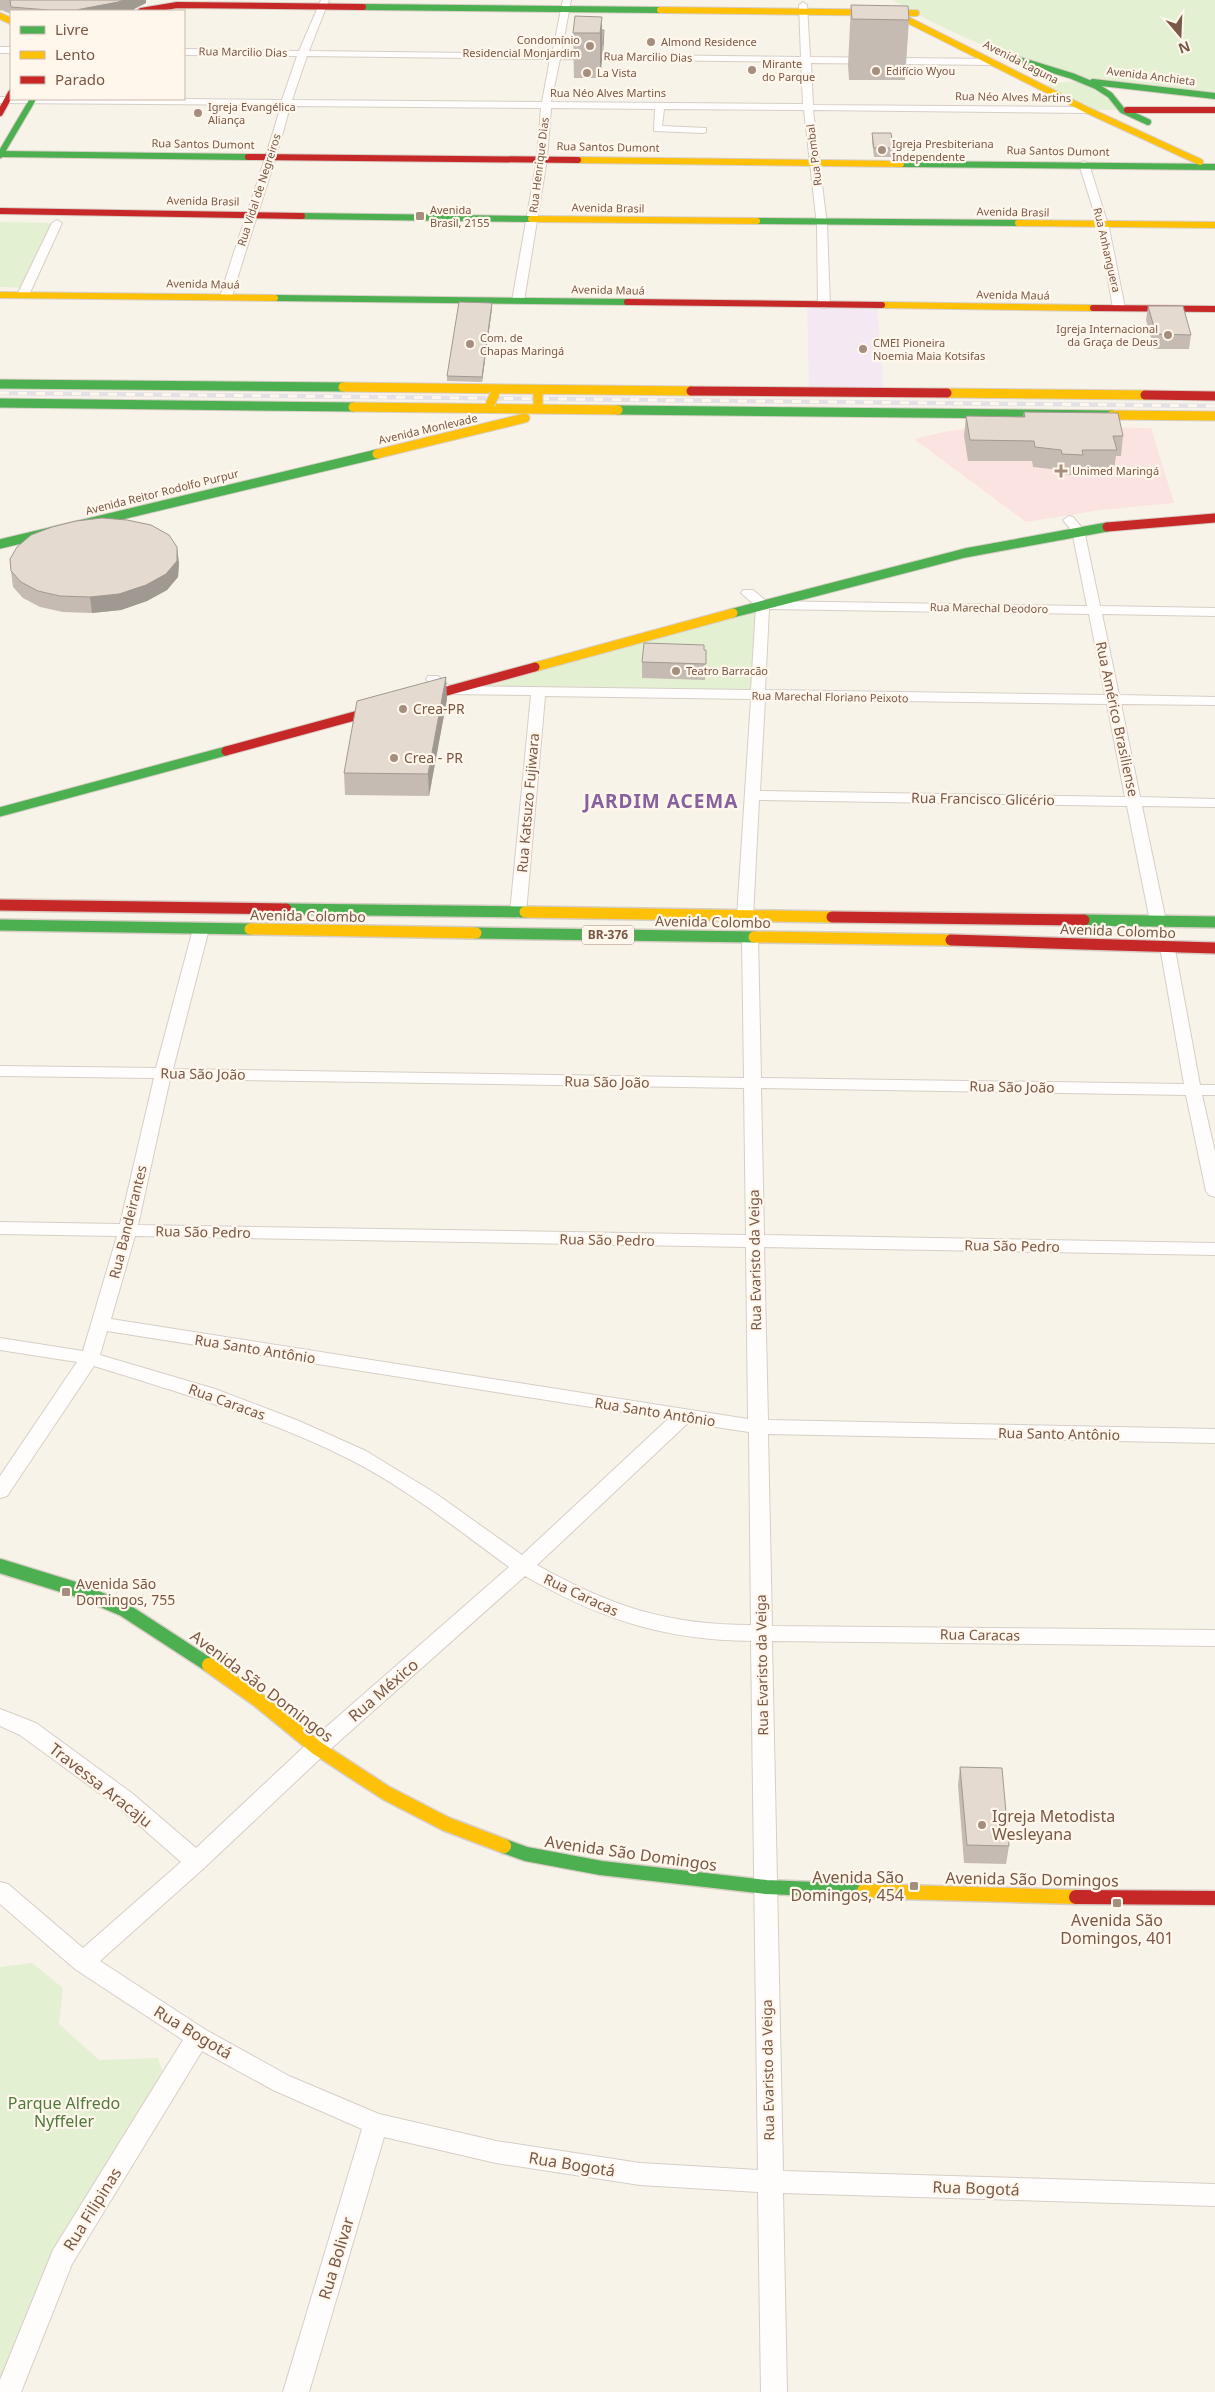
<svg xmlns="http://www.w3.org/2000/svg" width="1215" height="2392" viewBox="0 0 1215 2392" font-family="'Noto Sans',sans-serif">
	<rect width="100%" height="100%" fill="#f8f3e9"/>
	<polygon fill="#f4e9f3" points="807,305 877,306 884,393 809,392"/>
	<polygon fill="#fbe3e1" points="987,426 1151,428 1174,503 1101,510 1026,522 914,439 944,432"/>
	<g fill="#e4f0d2">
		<path d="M893 0H1215V96L1087 81 1122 110H1087L1044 88 1053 83 1082 81C1017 60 952 36 893 0Z"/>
		<polygon points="0,222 57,223 27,288 0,287"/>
		<polygon points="763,605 758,696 445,690"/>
		<polygon points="32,1963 63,1988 59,2024 99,2060 158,2058 163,2073 0,2381 0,1967"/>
	</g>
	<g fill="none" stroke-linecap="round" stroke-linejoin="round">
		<defs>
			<g id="street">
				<path d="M321 0H329L309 51 552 54 563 0H571L561 54 801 57 799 5 803 2 807 5 810 57 993 59 998 62 993 65 811 63 813 105 1087 107 1092 110 1087 113 813 110 827 225 830 305 824 308 818 305 817 225 804 110 664 109 662 126 706 128V132L703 133 654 131 655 109 551 108 547 159 524 301 518 304 512 301 537 159 541 108 290 106C274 170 250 233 232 297L226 300 220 297C239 233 263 170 281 105L0 103V97L282 100 297 56 184 55V49L299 51ZM307 56 550 59 542 102 292 100ZM560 59 801 62 803 104 551 102Z"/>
				<rect x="0" y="47" width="11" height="6"/>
				<polygon points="1084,161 1089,164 1109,228 1125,308 1119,311 1113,308 1099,228 1079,164"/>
				<polygon points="57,220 62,223 29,295 23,298 19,297 17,295 52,223"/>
				<path d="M1069 516 1073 517 1084 530 1100 606 1215 608V616L1102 614 1119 695 1215 697V705L1121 704 1140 797 1215 799V807L1142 806 1166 921 1163 924 1158 926 1150 921 1127 806 759 800 753 917 750 920H740L737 917 751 699 545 696 526 913 518 918 513 916 510 913 531 695 445 694C438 692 430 685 426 679L428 676H438L449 686 751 690 756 606 741 593 743 590H753L766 601 1087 606 1072 531 1063 520ZM769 609 1089 614 1105 695 765 690ZM765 699 1107 704 1125 797 760 791Z"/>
				<path d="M201 924 209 929 173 1069 744 1078 742 938 750 933 758 938 761 1078 1184 1084 1160 947 1168 942 1174 944 1200 1085H1215V1095H1202L1215 1152V1197L1209 1195 1206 1191 1186 1095 761 1088 764 1235 1215 1243V1255L764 1247 768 1420 1215 1429V1443L768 1434 772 1626 1215 1630V1646L772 1641 783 2171 1215 2184V2206L783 2193 787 2392H761L758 2192 640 2185 496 2163 384 2137 309 2392H283L362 2129 273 2090 202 2051 72 2264 21 2392H0V2380L53 2250 183 2040 75 1969 0 1904V1882L8 1884 83 1948 181 1862 117 1806 20 1735 0 1726V1709L36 1723 133 1794 196 1848 309 1742 509 1567C458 1530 408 1489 351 1460 270 1419 181 1393 94 1366L7 1496 0 1498V1476L77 1362 0 1350V1338L83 1351 117 1236 0 1234V1222L120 1224 154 1078 0 1076V1066L156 1068 193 929ZM170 1079 744 1088 746 1235 138 1225ZM135 1236 746 1247 748 1419 111 1319ZM107 1331 668 1419 522 1555 435 1493 366 1451 299 1421 215 1389 100 1355ZM688 1423 749 1432 751 1625C667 1625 610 1606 537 1565ZM525 1576C600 1619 664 1640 751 1641L758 2170 640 2163 496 2141 379 2114 289 2076 206 2030 100 1961 204 1868 325 1754Z"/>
			</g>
			<g id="fast-far3">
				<polyline points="363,7 660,10"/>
				<polyline points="1010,57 1072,76 1096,86 1110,95 1122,110 1148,122"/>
				<polyline points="1093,82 1215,96"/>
				<polyline points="0,154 248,157"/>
				<polyline points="0,155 33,99"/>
				<polyline points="901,164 1215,167"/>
				<polyline points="302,216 531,219"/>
				<polyline points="757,221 1018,223"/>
				<polyline points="275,298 627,302"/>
			</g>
			<g id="fast-far2">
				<polyline points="0,384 343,387"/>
				<polyline points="0,403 353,407"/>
				<polyline points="618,410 1112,415"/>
				<polyline points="0,544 377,454"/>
				<polyline points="733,613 965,553 1107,527"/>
				<polyline points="0,812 226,751"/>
			</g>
			<g id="fast-far1">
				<polyline points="286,909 525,912"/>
				<polyline points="1084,920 1215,922"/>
				<polyline points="0,925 250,929"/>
				<polyline points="476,933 754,937"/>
			</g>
			<g id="fast">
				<polyline points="0,1566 78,1590 123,1609 209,1665"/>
				<polyline points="504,1846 526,1854 601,1868 766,1887 864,1891"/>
			</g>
			<g id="slow-far3">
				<polyline points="660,10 916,13"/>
				<polyline points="894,13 1087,110 1200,162"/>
				<polyline points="0,16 11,21"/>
				<polyline points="578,160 901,164"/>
				<polyline points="531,219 757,221"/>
				<polyline points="1018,223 1215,225"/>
				<polyline points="0,295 275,298"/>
				<polyline points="882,305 1093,308"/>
			</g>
			<g id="slow-far2">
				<polyline points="343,387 691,391"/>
				<polyline points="947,393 1145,395"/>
				<polyline points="353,407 618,410"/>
				<polyline points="1112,415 1215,416"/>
				<polyline points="377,454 525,418"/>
				<polyline points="535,667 733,613"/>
			</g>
			<g id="slow-far1">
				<polyline points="525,912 832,917"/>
				<polyline points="250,929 476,933"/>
				<polyline points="754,937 951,940"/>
			</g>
			<g id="slow">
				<polyline points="209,1665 257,1699 317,1748 386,1793 446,1824 504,1846"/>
				<polyline points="864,1891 1076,1897"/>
			</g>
			<g id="jam-far3">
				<polyline points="141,11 177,5 363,7"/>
				<polyline points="1127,110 1215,110"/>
				<polyline points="0,113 11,93"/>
				<polyline points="248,157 578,160"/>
				<polyline points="0,211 302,216"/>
				<polyline points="627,302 882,305"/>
				<polyline points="1093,308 1215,309"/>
			</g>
			<g id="jam-far2">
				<polyline points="691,391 947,393"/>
				<polyline points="1145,395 1215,396"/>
				<polyline points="1107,527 1215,518"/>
				<polyline points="226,751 535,667"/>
			</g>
			<g id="jam-far1">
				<polyline points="0,905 286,909"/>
				<polyline points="832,917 1084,920"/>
				<polyline points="951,940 1215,948"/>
			</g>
			<polyline id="jam" points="1076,1897 1215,1898"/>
		</defs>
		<use href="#street" stroke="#d7cec6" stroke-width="2"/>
		<use href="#fast-far3" stroke="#d8cec6" stroke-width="8"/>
		<use href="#fast-far2" stroke="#d8cec6" stroke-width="11"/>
		<use href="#fast-far1" stroke="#d8cec6" stroke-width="14"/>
		<use href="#fast" stroke="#d8cec6" stroke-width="17"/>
		<use href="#slow-far3" stroke="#d8cec6" stroke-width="8"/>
		<use href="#slow-far2" stroke="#d8cec6" stroke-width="11"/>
		<use href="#slow-far1" stroke="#d8cec6" stroke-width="14"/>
		<use href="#slow" stroke="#d8cec6" stroke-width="17"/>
		<use href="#jam-far3" stroke="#d8cec6" stroke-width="8"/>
		<use href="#jam-far2" stroke="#d8cec6" stroke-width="11"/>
		<use href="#jam-far1" stroke="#d8cec6" stroke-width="14"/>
		<use href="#jam" stroke="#d8cec6" stroke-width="17"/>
		<use href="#street" fill="#fefdfc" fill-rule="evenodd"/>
		<use href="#fast-far3" stroke="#4caf50" stroke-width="6"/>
		<use href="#fast-far2" stroke="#4caf50" stroke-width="9"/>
		<use href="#fast-far1" stroke="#4caf50" stroke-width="11"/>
		<use href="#fast" stroke="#4caf50" stroke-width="14"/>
		<use href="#slow-far3" stroke="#ffc107" stroke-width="6"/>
		<use href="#slow-far2" stroke="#ffc107" stroke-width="9"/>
		<use href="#slow-far1" stroke="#ffc107" stroke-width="11"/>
		<use href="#slow" stroke="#ffc107" stroke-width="14"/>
		<use href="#jam-far3" stroke="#c62828" stroke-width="6"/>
		<use href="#jam-far2" stroke="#c62828" stroke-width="9"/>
		<use href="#jam-far1" stroke="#c62828" stroke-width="11"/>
		<use href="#jam" stroke="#c62828" stroke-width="14"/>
		<defs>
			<polyline id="rail" points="0,393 1215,406"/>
		</defs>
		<use href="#rail" stroke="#e4e1e5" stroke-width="4.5"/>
		<use href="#rail" stroke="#fff7ec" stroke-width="3" stroke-dasharray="9" stroke-linecap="butt"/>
		<defs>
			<g id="slow-bridge">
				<polyline points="538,394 538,404"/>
				<polyline points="490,404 495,394"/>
			</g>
		</defs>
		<use href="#slow-bridge" stroke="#d8cec6" stroke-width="11" stroke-linecap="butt"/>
		<use href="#slow-bridge" stroke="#ffc107" stroke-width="9"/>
	</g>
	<g fill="#c5bbb3">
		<polygon points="0,0 146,0 146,3 134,9 134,11 11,11 11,14 1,10 0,11"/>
		<polygon points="851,5 909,20 905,80 849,80 848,65"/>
		<polygon points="602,30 604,38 603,53 602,53 600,78 574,78 573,33"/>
		<polygon points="872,133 893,148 893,157 874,157 872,142"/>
		<polygon points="1148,306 1191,335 1189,349 1154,349 1146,320"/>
		<polygon points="492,308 482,382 447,381 447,376"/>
		<polygon points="1024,412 1123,436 1121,456 1116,456 1114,470 1081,470 1081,475 1060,475 1059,470 1033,467 1032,461 968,461 964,436 966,416 1023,417"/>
		<polygon points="179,563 178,577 167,590 147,601 121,610 92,613 63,612 40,607 23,598 13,587 11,571"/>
		<polygon points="704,650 706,650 705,680 642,678 642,662"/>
		<polygon points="447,699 429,796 345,795 344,773"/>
		<polygon points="960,1767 1009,1846 1006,1864 964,1863 958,1785"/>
	</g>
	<g fill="#a09992">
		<polygon points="124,0 146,0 146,3 134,9 134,11 76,11 76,10"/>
		<polygon points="602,17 602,61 600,78 600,33"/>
		<polygon points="604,30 604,38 603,53 603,44"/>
		<polygon points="492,303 492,308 482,382 482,377"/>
		<polygon points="177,547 179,563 178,577 167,590 147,601 121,610 92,613 90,597"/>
		<polygon points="446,677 447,699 429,796 428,774"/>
	</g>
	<g fill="#e5dad0" stroke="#a09992">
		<polygon points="10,0 124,0 118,2 76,10 49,10 11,7"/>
		<polygon points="851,5 908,6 909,20 852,19"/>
		<polygon points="575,16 602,17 600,33 573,33"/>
		<polygon points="602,30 604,30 603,44 602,44"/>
		<polygon points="872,133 891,133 893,148 874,148"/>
		<polygon points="459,302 492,303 482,377 447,376"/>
		<polygon points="1148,306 1183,306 1191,335 1156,334"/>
		<polygon points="1024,412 1118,413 1123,436 1113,436 1117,450 1082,450 1083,455 1062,454 1061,450 1035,447 1034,441 970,440 966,416 1025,417"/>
		<polygon points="102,518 127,520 151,525 169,535 177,547 177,561 166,574 146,585 119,594 90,597 60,596 38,591 21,582 11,571 10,559 17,547 31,535 52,527 76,521"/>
		<polygon points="644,643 704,645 704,650 706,650 706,664 642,662"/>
		<polygon points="446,677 428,774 344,773 357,701"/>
		<polygon points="960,1767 1002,1768 1009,1846 967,1845"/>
	</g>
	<g fill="#a68e7f" stroke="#fff7ec" stroke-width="2">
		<circle cx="651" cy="42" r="5"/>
		<circle cx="590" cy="46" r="5"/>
		<circle cx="752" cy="70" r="5"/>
		<circle cx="876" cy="71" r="5"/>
		<circle cx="587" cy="73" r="5"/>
		<circle cx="198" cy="113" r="5"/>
		<circle cx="882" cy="150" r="5"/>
		<rect x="415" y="211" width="10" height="10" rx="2.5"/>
		<circle cx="1168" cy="335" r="5"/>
		<circle cx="470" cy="344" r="5"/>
		<circle cx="863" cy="349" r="5"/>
		<path d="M1058.5 463.5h5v5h5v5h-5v5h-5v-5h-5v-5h5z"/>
		<circle cx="676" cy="671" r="5"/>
		<circle cx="403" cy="709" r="5"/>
		<circle cx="394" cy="758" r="5"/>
		<rect x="61" y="1587" width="10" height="10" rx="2.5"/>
		<circle cx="982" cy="1825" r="5"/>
		<rect x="909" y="1881" width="10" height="10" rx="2.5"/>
		<rect x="1112" y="1898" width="10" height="10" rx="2.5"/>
	</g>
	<g text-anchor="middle" stroke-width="4.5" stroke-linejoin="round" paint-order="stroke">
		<g font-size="11" fill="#7a5846" stroke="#fff7ec" text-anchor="start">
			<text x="580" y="44" text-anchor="end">Condomínio<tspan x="580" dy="13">Residencial Monjardim</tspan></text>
			<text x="661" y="46">Almond Residence</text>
			<text x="762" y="68">Mirante<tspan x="762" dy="13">do Parque</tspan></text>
			<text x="886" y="75">Edifício Wyou</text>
			<text x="597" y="77">La Vista</text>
			<text x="208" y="111">Igreja Evangélica<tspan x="208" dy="13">Aliança</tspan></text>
			<text x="892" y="148">Igreja Presbiteriana<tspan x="892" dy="13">Independente</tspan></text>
			<text x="430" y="214">Avenida<tspan x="430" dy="13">Brasil, 2155</tspan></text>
			<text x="1158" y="333" text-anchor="end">Igreja Internacional<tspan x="1158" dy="13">da Graça de Deus</tspan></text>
			<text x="480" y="342">Com. de<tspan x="480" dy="13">Chapas Maringá</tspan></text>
			<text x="873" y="347">CMEI Pioneira<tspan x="873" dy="13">Noemia Maia Kotsifas</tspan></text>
			<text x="1072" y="475">Unimed Maringá</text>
			<text x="686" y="675">Teatro Barracão</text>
		</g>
		<g font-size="11" fill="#7a5846" stroke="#fff7ec">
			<text transform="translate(243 52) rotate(1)" y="4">Rua Marcilio Dias</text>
			<text transform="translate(648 57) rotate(1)" y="4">Rua Marcilio Dias</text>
			<text transform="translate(1021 62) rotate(27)" y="4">Avenida Laguna</text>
			<text transform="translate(1151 76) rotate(7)" y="4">Avenida Anchieta</text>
			<text x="608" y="97">Rua Néo Alves Martins</text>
			<text transform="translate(1013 97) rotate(1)" y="4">Rua Néo Alves Martins</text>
			<text transform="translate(203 144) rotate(1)" y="4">Rua Santos Dumont</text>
			<text transform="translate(608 147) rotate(1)" y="4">Rua Santos Dumont</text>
			<text transform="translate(1058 151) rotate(1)" y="4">Rua Santos Dumont</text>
			<text transform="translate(814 155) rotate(-97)" y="4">Rua Pombal</text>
			<text transform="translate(539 165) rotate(-83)" y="4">Rua Henrique Dias</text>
			<text transform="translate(259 190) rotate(-72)" y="4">Rua Vidal de Negreiros</text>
			<text transform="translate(203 201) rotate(1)" y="4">Avenida Brasil</text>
			<text transform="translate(608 208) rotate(1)" y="4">Avenida Brasil</text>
			<text transform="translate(1013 212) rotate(1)" y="4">Avenida Brasil</text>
			<text transform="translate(1107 250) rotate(77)" y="4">Rua Anhanguera</text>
			<text transform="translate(203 284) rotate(1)" y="4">Avenida Mauá</text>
			<text transform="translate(608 290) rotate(1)" y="4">Avenida Mauá</text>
			<text transform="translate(1013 295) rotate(1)" y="4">Avenida Mauá</text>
			<text transform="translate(428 429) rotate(-13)" y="4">Avenida Monlevade</text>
			<text transform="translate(162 492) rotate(-14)" y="4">Avenida Reitor Rodolfo Purpur</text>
			<text transform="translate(989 608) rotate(1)" y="4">Rua Marechal Deodoro</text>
			<text transform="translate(830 697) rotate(1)" y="4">Rua Marechal Floriano Peixoto</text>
		</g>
		<rect fill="#fff7ec" stroke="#a28878" stroke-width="1" x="582" y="925.5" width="52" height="19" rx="4"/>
		<g font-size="12" font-weight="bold" fill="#7a5846">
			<text x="608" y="939">BR-376</text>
		</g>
		<g font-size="14" fill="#7a5846" stroke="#fff7ec" text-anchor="start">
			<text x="413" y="714">Crea-PR</text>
			<text x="404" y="763">Crea - PR</text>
			<text x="76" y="1589">Avenida São<tspan x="76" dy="16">Domingos, 755</tspan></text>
		</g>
		<g font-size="14" fill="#7a5846" stroke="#fff7ec">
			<text transform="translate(1117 719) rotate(78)" y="5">Rua Américo Brasiliense</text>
			<text transform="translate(983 799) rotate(1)" y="5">Rua Francisco Glicério</text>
			<text transform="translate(528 803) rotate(-85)" y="5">Rua Katsuzo Fujiwara</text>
			<text transform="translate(308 916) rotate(1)" y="5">Avenida Colombo</text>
			<text transform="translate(713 922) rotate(1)" y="5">Avenida Colombo</text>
			<text transform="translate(1118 931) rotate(2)" y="5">Avenida Colombo</text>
			<text transform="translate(203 1074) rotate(1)" y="5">Rua São João</text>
			<text transform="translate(607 1082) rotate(1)" y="5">Rua São João</text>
			<text transform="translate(1012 1087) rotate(1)" y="5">Rua São João</text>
			<text transform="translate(128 1222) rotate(-76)" y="5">Rua Bandeirantes</text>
			<text transform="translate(203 1232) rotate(1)" y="5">Rua São Pedro</text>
			<text transform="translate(607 1240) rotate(1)" y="5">Rua São Pedro</text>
			<text transform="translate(1012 1246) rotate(1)" y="5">Rua São Pedro</text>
			<text transform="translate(755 1260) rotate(-91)" y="5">Rua Evaristo da Veiga</text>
			<text transform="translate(255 1349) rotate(9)" y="5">Rua Santo Antônio</text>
			<text transform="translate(227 1402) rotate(20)" y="5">Rua Caracas</text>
			<text transform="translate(655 1412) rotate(9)" y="5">Rua Santo Antônio</text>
			<text transform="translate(1059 1434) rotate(1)" y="5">Rua Santo Antônio</text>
			<text transform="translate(581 1595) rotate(25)" y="5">Rua Caracas</text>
			<text transform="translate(980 1635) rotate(1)" y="5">Rua Caracas</text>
			<text transform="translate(762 1665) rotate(-91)" y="5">Rua Evaristo da Veiga</text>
			<text transform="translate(768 2070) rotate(-91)" y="5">Rua Evaristo da Veiga</text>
		</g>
		<g font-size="16" fill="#7a5846" stroke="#fff7ec">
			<text transform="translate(262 1686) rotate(37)" y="6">Avenida São Domingos</text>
			<text transform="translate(383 1690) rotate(-41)" y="6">Rua México</text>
			<text transform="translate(101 1785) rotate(38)" y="6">Travessa Aracaju</text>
			<text transform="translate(631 1853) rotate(8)" y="6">Avenida São Domingos</text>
			<text transform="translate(1032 1879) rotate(1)" y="6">Avenida São Domingos</text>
			<text transform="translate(193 2032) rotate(31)" y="6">Rua Bogotá</text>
			<text transform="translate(572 2164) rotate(9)" y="6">Rua Bogotá</text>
			<text transform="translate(976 2188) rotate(2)" y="6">Rua Bogotá</text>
			<text transform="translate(92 2209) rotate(-58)" y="6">Rua Filipinas</text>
			<text transform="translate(336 2258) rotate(-73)" y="6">Rua Bolivar</text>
		</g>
		<g font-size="16" fill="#7a5846" stroke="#fff7ec" text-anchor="start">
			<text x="992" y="1822">Igreja Metodista<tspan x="992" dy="18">Wesleyana</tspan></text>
			<text x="904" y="1883" text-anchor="end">Avenida São<tspan x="904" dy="18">Domingos, 454</tspan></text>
			<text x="1117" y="1926" text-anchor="middle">Avenida São<tspan x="1117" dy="18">Domingos, 401</tspan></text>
		</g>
		<g font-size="16" fill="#4e7a3b" stroke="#fff7ec">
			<text x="64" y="2109">Parque Alfredo<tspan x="64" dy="18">Nyffeler</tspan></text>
		</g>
		<g font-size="19" font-weight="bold" letter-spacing="1" fill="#88619e" stroke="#fff7ec">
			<text x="661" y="808">JARDIM ACEMA</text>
		</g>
	</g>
	<rect x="10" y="10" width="175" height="90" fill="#fff7ec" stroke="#cab7aa"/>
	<rect x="20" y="26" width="25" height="8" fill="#4caf50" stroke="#cab7aa"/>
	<text x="55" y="35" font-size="15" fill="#7a5846">Livre</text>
	<rect x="20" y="51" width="25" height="8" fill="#ffc107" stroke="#cab7aa"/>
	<text x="55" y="60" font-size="15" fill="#7a5846">Lento</text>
	<rect x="20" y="76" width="25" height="8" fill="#c62828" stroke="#cab7aa"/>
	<text x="55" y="85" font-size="15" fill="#7a5846">Parado</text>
	<g transform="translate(1180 35) rotate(161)" stroke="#fff7ec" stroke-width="4" paint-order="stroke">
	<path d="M0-4L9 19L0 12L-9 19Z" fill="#7a5846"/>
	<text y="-8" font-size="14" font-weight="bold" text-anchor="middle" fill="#7a5846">N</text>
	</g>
</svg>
